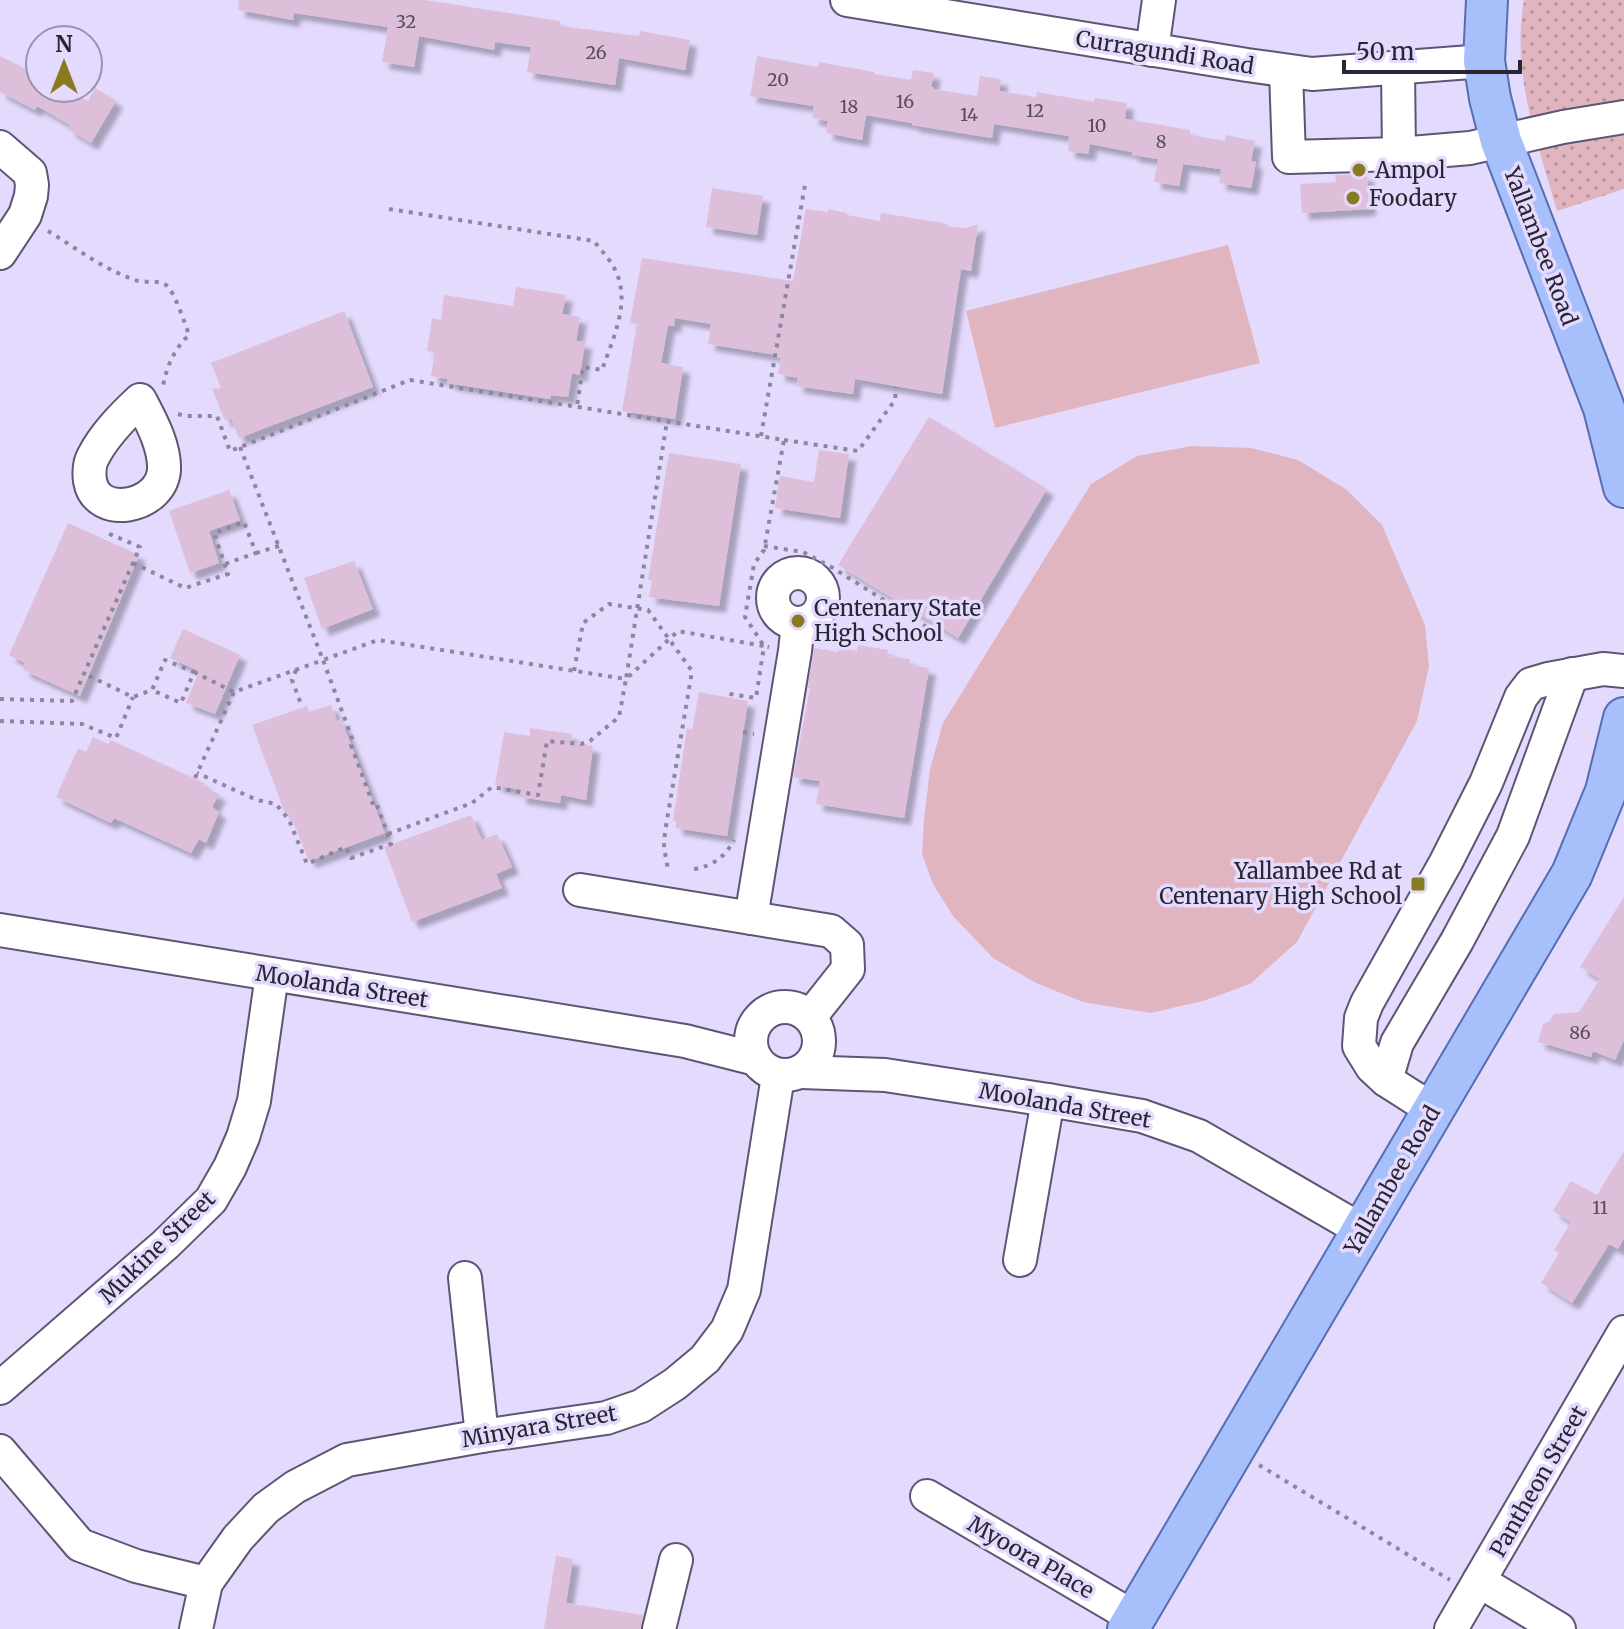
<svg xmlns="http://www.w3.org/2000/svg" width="1624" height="1629" viewBox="0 0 1624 1629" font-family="Merriweather,serif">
	<defs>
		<pattern id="grass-dots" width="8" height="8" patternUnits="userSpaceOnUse" patternTransform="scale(2)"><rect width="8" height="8" fill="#e1b5bf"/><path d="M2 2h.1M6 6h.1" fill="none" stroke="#b6939c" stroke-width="1.8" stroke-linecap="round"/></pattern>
		<filter id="shadow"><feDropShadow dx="7" dy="7" stdDeviation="2" flood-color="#0004"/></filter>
	</defs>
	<rect width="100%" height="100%" fill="#e4dafe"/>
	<path fill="url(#grass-dots)" d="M1524 0H1624V189L1557 211C1537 140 1511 74 1524 0Z"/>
	<g fill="#e1b5bf">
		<polygon points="1228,245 1260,363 995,428 966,311"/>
		<polygon points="1192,446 1251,448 1298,460 1347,490 1382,525 1425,625 1429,666 1417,721 1297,942 1250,984 1203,1001 1150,1013 1083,1002 1036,983 993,958 953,916 933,884 922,854 924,820 930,769 943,723 1091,484 1137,456"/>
	</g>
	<g fill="#ddbfd9" filter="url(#shadow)">
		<polygon points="239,0 425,0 560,21 560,26 639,36 640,31 690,40 685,70 619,58 615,85 527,72 531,47 495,42 494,50 419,36 414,67 382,62 388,27 294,13 293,20 238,10"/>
		<polygon points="0,56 40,76 40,88 65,88 88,101 95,88 116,101 91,143 68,129 70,125 37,106 35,110 0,92"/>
		<polygon points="757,56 818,67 819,62 874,72 874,74 911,80 913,70 934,73 931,87 934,87 933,89 977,96 980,76 1001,79 999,91 1036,97 1037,92 1094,102 1095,98 1127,103 1125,119 1190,130 1190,135 1225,141 1226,135 1255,141 1251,161 1256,162 1251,188 1219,183 1221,169 1183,164 1179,186 1154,182 1158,159 1132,155 1132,152 1090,144 1088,154 1068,151 1069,136 994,124 992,138 912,125 912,123 866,115 862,140 826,133 828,121 812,118 814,106 750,96"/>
		<polygon points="1367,174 1369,209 1302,213 1300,184 1336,182 1335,175"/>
		<polygon points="712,188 763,196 757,235 706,227"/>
		<polygon points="806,209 828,212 828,209 847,213 847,215 880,221 881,213 944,223 950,227 966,228 978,224 971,271 961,269 942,394 855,379 853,394 796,386 798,378 778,374 781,358 777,358 777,355 708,344 711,324 675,318 674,326 668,325 661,363 683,367 675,419 622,411 637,324 630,323 642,258 793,281"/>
		<polygon points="516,287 566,295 562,314 580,317 576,341 585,342 580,375 572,373 568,397 551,395 550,399 447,383 448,379 431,376 435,352 427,351 432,318 441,320 444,295 513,306"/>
		<polygon points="344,311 373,387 239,438 231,418 225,420 212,389 221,388 211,363"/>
		<polygon points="929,417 1047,489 958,638 838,565"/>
		<polygon points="819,450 849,454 840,518 775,508 780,476 814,482"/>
		<polygon points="669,453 741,464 719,606 649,597 652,581 648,580"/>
		<polygon points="229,490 240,520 209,531 219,563 190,573 169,511"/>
		<polygon points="68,523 139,555 80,696 23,670 25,663 9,655"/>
		<polygon points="354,561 373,609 322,629 304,578"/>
		<polygon points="183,629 240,655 215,714 186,703 199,671 170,658"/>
		<polygon points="858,645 888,650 887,656 910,659 909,665 929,668 904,818 816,804 820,781 793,777 810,688 808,688 814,648 838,652 839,648 857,651"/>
		<polygon points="699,692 748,701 727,836 676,828 676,822 673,820 687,728 692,730"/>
		<polygon points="331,705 337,721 341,719 385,833 309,861 290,814 286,816 252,725 307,706 309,712"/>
		<polygon points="530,728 572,734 571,742 593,746 586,800 561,795 560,803 519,797 520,790 495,785 504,732 530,736"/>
		<polygon points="93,737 108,744 111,740 204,783 203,787 219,794 212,807 219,812 206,843 199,839 191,853 114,818 111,823 56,797 78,748 86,752"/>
		<polygon points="471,815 482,840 497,834 512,867 496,874 502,888 412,922 384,847"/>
		<polygon points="1624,897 1624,1040 1615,1060 1593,1051 1591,1057 1538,1042 1543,1024 1549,1021 1554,1014 1579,1012 1600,979 1580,967"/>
		<polygon points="1624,1151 1624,1238 1618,1249 1609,1244 1572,1303 1541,1283 1559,1253 1554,1250 1571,1222 1553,1211 1571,1181 1597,1195"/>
		<polygon points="556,1556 573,1559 566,1603 643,1615 641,1629 544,1629"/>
	</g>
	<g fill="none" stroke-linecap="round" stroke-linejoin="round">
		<defs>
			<g id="minor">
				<polyline points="847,0 1247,65 1312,74 1484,61"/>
				<polyline points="1152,50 1159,0"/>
				<polyline points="1398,69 1399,154 1470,148 1563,127 1624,117"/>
				<polyline points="1286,71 1289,157 1399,154"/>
				<polyline points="0,147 30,173 32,185 31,196 25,215 0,253"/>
				<path d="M140 400C151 421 165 446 164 470 161 508 97 520 90 481 89 473 89 464 93 457 104 435 123 416 140 400Z"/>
				<circle cx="798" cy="598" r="25"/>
				<polyline points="580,890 831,931 847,945 848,969 810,1017"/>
				<polyline points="751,918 795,651 798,623"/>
				<polyline points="0,930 685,1041 756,1059"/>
				<circle cx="785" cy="1041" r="34"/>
				<polyline points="801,1072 885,1075 1048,1100 1142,1116 1199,1136 1363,1231"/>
				<polyline points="1386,1080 1397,1043 1457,941 1513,836 1572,674"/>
				<polyline points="1433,1110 1386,1080 1372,1067 1359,1046 1361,1018 1367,1003 1446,862 1486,783 1521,697 1531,684 1548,679 1603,669 1624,671"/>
				<polyline points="1020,1260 1048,1100"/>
				<polyline points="465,1278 482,1436"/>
				<polyline points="0,1388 166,1244 211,1200 230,1167 243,1137 254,1101 272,975"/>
				<polyline points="0,1451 80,1545 136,1566 206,1583"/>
				<polyline points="927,1496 1135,1618"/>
				<polyline points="1479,1581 1559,1629"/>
				<polyline points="196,1629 206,1583 238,1538 266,1508 295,1487 347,1460 482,1436 606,1418 641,1406 675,1384 705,1359 727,1330 744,1290 778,1076"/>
				<polyline points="659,1629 676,1560"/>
				<polyline points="1451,1629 1624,1332"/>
			</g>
			<g id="major">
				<polyline points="1487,0 1484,61 1490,98 1501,141 1604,408 1624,487"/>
				<polyline points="1128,1629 1572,874 1606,791 1624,718"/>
			</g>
		</defs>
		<use href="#minor" stroke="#5e5573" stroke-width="36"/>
		<use href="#major" stroke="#556eb2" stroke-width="44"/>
		<g stroke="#8d869f" stroke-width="4" stroke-dasharray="4 6" stroke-linecap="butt">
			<path d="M389 209 594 241C600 249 608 257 613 266 633 299 613 338 602 370L583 367 577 406"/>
			<path d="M48 231C76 248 103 269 135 280 144 284 157 279 166 285 174 290 185 324 189 335 174 349 167 366 163 386"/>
			<polyline points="178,414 186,416 217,416 230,451 410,380 784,440 764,550 754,564 745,617 764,646 769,647"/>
			<polyline points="761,436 805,185"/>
			<polyline points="784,440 858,451 895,400 896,387"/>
			<polyline points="240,447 323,660 378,640 626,679 667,421"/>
			<polyline points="764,546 803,552 833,568 944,638"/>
			<polyline points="256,553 279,546"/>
			<polyline points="133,563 185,588 228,574 214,533 244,522 256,553 225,564"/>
			<polyline points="296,670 292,680 302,707"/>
			<polyline points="574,671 583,623 609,604 648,610 692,671 665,832 664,847 668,870"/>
			<polyline points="194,672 234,692 323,660 353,741 351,745 374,807 377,805 391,844 351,858 346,847 307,864 289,820 276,804 257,800 197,773"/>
			<polyline points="89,676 133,697 152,690 165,660 194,672 181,703 152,690"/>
			<polyline points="0,699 72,701 140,547 105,532"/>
			<polyline points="0,721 82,724 116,738 133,697"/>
			<polyline points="743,732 754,734"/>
			<polyline points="195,778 234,692"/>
			<polyline points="388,834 472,803 492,787 538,795 547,741 581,744 590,741 619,717 626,679 678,631 764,646 756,698 724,693"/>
			<path d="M694 869C713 866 725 857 734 840"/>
			<polyline points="1259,1465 1450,1580"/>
		</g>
		<use href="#minor" stroke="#fff" stroke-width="32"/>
		<use href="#major" stroke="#a7bffa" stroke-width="40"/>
	</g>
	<g fill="#887a1f" stroke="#e4dafe" stroke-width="3">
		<circle cx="1359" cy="170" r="8"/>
		<circle cx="1353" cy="198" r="8"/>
		<circle cx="798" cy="621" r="8"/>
		<rect x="1410" y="876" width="16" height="16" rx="4"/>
	</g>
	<g text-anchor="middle" stroke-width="7" stroke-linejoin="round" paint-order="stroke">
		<g font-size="18" fill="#564c5c">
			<text x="406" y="28">32</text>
			<text x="596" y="59">26</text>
			<text x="778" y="86">20</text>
			<text x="905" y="108">16</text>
			<text x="849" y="113">18</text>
			<text x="1035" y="117">12</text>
			<text x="969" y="121">14</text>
			<text x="1097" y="132">10</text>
			<text x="1161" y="148">8</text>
			<text x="1580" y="1039">86</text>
			<text x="1600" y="1214">11</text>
		</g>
		<g font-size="22" fill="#292633" stroke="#e4dafe">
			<text transform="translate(1165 52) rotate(9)" y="8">Curragundi Road</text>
			<text transform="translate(1541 246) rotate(69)" y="8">Yallambee Road</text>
			<text transform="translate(342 986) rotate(9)" y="8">Moolanda Street</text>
			<text transform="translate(1065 1105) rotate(10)" y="8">Moolanda Street</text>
			<text transform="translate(1392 1180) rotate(-60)" y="8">Yallambee Road</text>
			<text transform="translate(157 1247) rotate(-44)" y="8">Mukine Street</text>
			<text transform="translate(539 1426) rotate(-10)" y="8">Minyara Street</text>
			<text transform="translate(1538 1481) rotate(-60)" y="8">Pantheon Street</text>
			<text transform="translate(1031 1557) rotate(30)" y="8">Myoora Place</text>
		</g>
		<g font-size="22" fill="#292633" stroke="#e4dafe" text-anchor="start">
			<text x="1375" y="178">Ampol</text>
			<text x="1369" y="206">Foodary</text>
			<text x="814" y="616">Centenary State<tspan x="814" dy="25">High School</tspan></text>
			<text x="1402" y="879" text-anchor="end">Yallambee Rd at<tspan x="1402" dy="25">Centenary High School</tspan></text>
		</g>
	</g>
	<g transform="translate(64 64)"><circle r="38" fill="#e4dafe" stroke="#9992ad" stroke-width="2"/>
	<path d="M0-6L14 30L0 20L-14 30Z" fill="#887a1f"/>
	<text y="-12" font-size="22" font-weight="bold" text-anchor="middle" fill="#292633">N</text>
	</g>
	<path d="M1344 60v12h176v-12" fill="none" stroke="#292633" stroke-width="4"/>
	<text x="1356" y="60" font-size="24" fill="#292633" stroke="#e4dafe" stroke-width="6" paint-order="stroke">50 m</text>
</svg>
